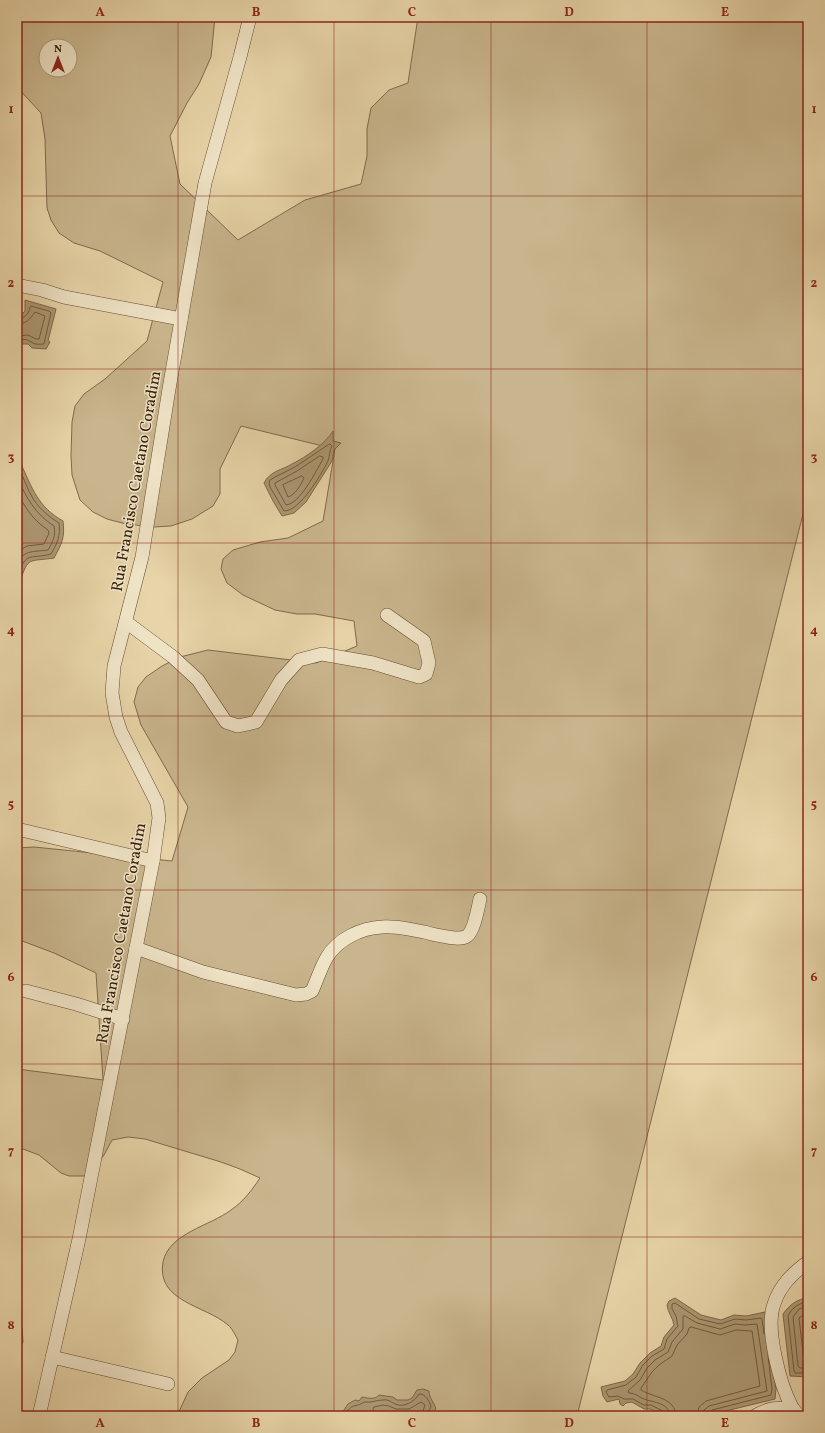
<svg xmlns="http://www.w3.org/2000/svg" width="825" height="1433" viewBox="0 0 825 1433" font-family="Vollkorn,serif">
	<rect width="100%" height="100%" fill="#e7d4a8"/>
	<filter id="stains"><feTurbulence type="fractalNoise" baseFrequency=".005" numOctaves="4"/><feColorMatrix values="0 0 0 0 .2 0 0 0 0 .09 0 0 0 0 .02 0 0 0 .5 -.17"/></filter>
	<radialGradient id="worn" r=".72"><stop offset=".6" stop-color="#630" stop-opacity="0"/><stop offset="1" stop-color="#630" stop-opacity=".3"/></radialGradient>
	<g fill="#c9b58d" stroke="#806a4b" fill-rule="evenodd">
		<path d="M17 17H215L211 57 199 84 187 103 170 136 180 184 238 240 305 200 361 184 367 156V129L371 108 389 90 408 83 418 17H808V494L577 1416H177L188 1392 202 1378 229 1360 235 1352 238 1340C235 1335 232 1328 228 1325 205 1305 156 1302 163 1262 169 1233 210 1226 231 1210 243 1202 252 1190 260 1178L240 1169 221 1162 145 1139 128 1137 112 1140 104 1155 92 1171 84 1176H69L61 1173 39 1155 23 1149 17 1153V1069L103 1080 96 973 54 953 17 939V848L34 847 172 861 188 807 141 725 134 702 138 687 146 677 162 666 180 657 208 650 316 663 357 646 354 621 315 614H297L275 610 243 595 227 583 221 569 223 559 233 550 260 542 288 538 323 521 335 449 241 426 220 469V494L213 506 192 519 171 526 154 527 126 524 107 519 93 512 80 500 72 475 71 456 72 422 75 406 84 394 105 379 147 341 163 282 100 251 74 243 59 233 51 220 47 208 45 139 41 113 17 87ZM46 46H70V70H46Z"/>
		<polygon points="17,1324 22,1328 23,1342 20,1348 17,1349"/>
	</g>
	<g fill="#ac9772" stroke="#7e6748">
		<polygon points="25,300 56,309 48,341 50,342 46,349 32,348 28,344 21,344 17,347 17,315 21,315 25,311"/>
		<path d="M333 431V441L341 443 334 450 332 461 306 502 294 513 282 516 273 501 264 483C270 471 282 470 292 464 306 457 325 444 333 431Z"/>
		<path d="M17 463 21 464C32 488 38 507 63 521 65 538 62 543 54 558 28 562 29 556 20 581L17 582Z"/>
		<path d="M808 1297V1377L790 1376 783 1314C790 1304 797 1300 808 1297Z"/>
		<path d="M675 1298 701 1315 721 1320 734 1315 746 1316 765 1312 776 1389 775 1399 705 1416H666L650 1409H644L632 1402 626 1403 623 1406 620 1404 619 1399 607 1402 603 1396 601 1387 625 1381 633 1374 640 1363 650 1353 661 1346 664 1337 674 1325C673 1318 668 1313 667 1305L669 1301Z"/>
		<path d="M423 1389 429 1391C429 1398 434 1402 436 1409L432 1413 433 1416 429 1415 427 1416H393L388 1414 385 1416H369C364 1413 348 1416 340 1416L348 1404 355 1400 359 1401 362 1397C368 1398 375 1400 379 1395L393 1397 397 1400H408L412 1398 417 1390Z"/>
	</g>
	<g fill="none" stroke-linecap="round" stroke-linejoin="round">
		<g stroke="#725c3e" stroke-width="1">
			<path d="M17 318C24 320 29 314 30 307L31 306 49 311 51 313 44 344C41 344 36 345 33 343 27 340 25 337 17 342"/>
			<path d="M17 323C26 325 30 319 35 312L45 316 39 339H36L28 335 17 336"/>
			<path d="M330 444 332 446C329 451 330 456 328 461 321 475 300 511 284 511L270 487 269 483 270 480 275 477 295 467Z"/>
			<path d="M320 456 323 457V459C316 471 300 504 286 505L275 485V483L297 471Z"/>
			<path d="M17 467C23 474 26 486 31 495 37 507 48 516 59 523 61 535 57 544 51 554 28 560 27 550 17 577"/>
			<path d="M302 476 304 478C301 485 295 495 288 497L283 485Z"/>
			<path d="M17 477C26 497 35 514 54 526 56 535 53 542 48 550 36 552 24 549 17 563"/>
			<path d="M17 491C24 507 34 521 48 530L49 533 44 544 27 546 17 552"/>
			<path d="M808 1301C799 1304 792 1307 788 1316L794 1371 795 1373H808"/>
			<polyline points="808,1306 799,1309 793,1317 798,1366 800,1368 808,1368"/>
			<polyline points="808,1312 803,1315 799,1318 804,1361 808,1362"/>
			<path d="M345 1416C351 1402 356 1408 364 1402 372 1403 376 1400 383 1400 388 1399 391 1402 395 1404 404 1408 414 1402 419 1394 425 1393 430 1402 431 1407L428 1412 429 1416"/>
			<polyline points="375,1416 373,1409 374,1407 383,1405 389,1406 396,1409 409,1409 421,1402 425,1405 423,1411 423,1416"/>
			<polyline points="381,1416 381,1412 384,1411 395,1415 415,1413 417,1416"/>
			<polyline points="665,1416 663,1411 651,1405 644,1405 633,1399 624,1399 618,1396 609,1397 606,1392 607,1390 626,1385 636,1377 643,1365 652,1356 664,1349 667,1339 678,1326 676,1316 672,1309 672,1304 675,1303 699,1319 720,1324 735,1319 746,1320 761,1318 762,1319 764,1334"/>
			<path d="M670 1416C669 1402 654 1403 644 1399 639 1397 635 1393 629 1393L628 1391 640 1380 647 1368 655 1360 668 1352 672 1342 683 1329V1316H685L697 1323 720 1329 735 1324 745 1325 757 1324 767 1391 709 1406 704 1410 703 1416"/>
			<path d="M676 1416C675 1397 654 1398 641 1390V1388L652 1372 659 1365 672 1356 677 1345 687 1334 689 1328 691 1327 720 1335 736 1330 752 1331 760 1386 706 1401 699 1407 697 1416"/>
			<polyline points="708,1416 709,1413 712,1410 771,1395 772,1389 768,1356"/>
		</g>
		<defs>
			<g id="minor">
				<polyline points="17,285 42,290 64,297 181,319"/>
				<polyline points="126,622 173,657 198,680 226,722 238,726 256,722 281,680 299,660 322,654 373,663 419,677 426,674 429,663 424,641 387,615"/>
				<polyline points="17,829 153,861"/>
				<path d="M136 948 203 972 296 995 306 994 312 991C317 980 321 967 327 957 338 939 361 928 382 927 396 926 422 931 436 935 444 936 459 941 467 936 474 931 478 908 480 899"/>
				<polyline points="26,991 76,1004 123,1019"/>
				<polyline points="52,1357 168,1384"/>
				<polyline points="39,1416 79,1239 153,861 159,818 157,803 121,732 116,717 112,693 114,666 142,557 169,389 205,183 240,57 250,17"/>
				<path d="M755 1416C768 1408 778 1407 793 1409"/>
				<path d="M800 1416C797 1413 794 1411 792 1407 780 1385 765 1328 774 1304 780 1285 793 1273 808 1262"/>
			</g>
		</defs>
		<use href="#minor" stroke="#644d31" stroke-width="14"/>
		<use href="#minor" stroke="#efe3c6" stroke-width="13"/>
	</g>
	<path fill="none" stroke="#8f2418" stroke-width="1" stroke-opacity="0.55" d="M178 17V1416M334 17V1416M491 17V1416M647 17V1416M17 196H808M17 369H808M17 543H808M17 716H808M17 890H808M17 1064H808M17 1237H808"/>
	<g text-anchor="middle" stroke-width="3" stroke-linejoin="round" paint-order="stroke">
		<g font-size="16" fill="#382009" stroke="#efe3c6">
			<text transform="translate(135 481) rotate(-80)" y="6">Rua Francisco Caetano Coradim</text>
			<text transform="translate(120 933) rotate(-80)" y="6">Rua Francisco Caetano Coradim</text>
		</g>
	</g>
	<rect width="825" height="1433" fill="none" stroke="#e7d4a8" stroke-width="44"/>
	<g transform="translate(58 58)"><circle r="19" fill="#efe3c6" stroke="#a6957a"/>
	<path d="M0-3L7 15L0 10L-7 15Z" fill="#8f2418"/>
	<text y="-6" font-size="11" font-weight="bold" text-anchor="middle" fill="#382009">N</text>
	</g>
	<rect x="22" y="22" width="781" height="1389" fill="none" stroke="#8f2418" stroke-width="1.5"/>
	<g font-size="13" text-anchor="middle" font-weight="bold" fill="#8f2418">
		<text x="100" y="16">A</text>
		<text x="256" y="16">B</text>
		<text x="412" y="16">C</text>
		<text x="569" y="16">D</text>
		<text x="725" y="16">E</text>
		<text x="11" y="113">1</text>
		<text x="814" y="113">1</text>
		<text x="11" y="287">2</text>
		<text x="814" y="287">2</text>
		<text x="11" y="461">3</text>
		<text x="814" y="461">3</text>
		<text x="11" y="634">4</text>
		<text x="814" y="634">4</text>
		<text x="11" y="808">5</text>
		<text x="814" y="808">5</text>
		<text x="11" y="981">6</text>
		<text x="814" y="981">6</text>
		<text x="11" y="1155">7</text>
		<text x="814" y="1155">7</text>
		<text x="11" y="1329">8</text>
		<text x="814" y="1329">8</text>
		<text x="100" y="1427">A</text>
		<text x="256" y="1427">B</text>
		<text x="412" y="1427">C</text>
		<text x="569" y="1427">D</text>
		<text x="725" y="1427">E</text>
	</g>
	<rect width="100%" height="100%" filter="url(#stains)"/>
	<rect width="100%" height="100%" fill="url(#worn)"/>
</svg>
